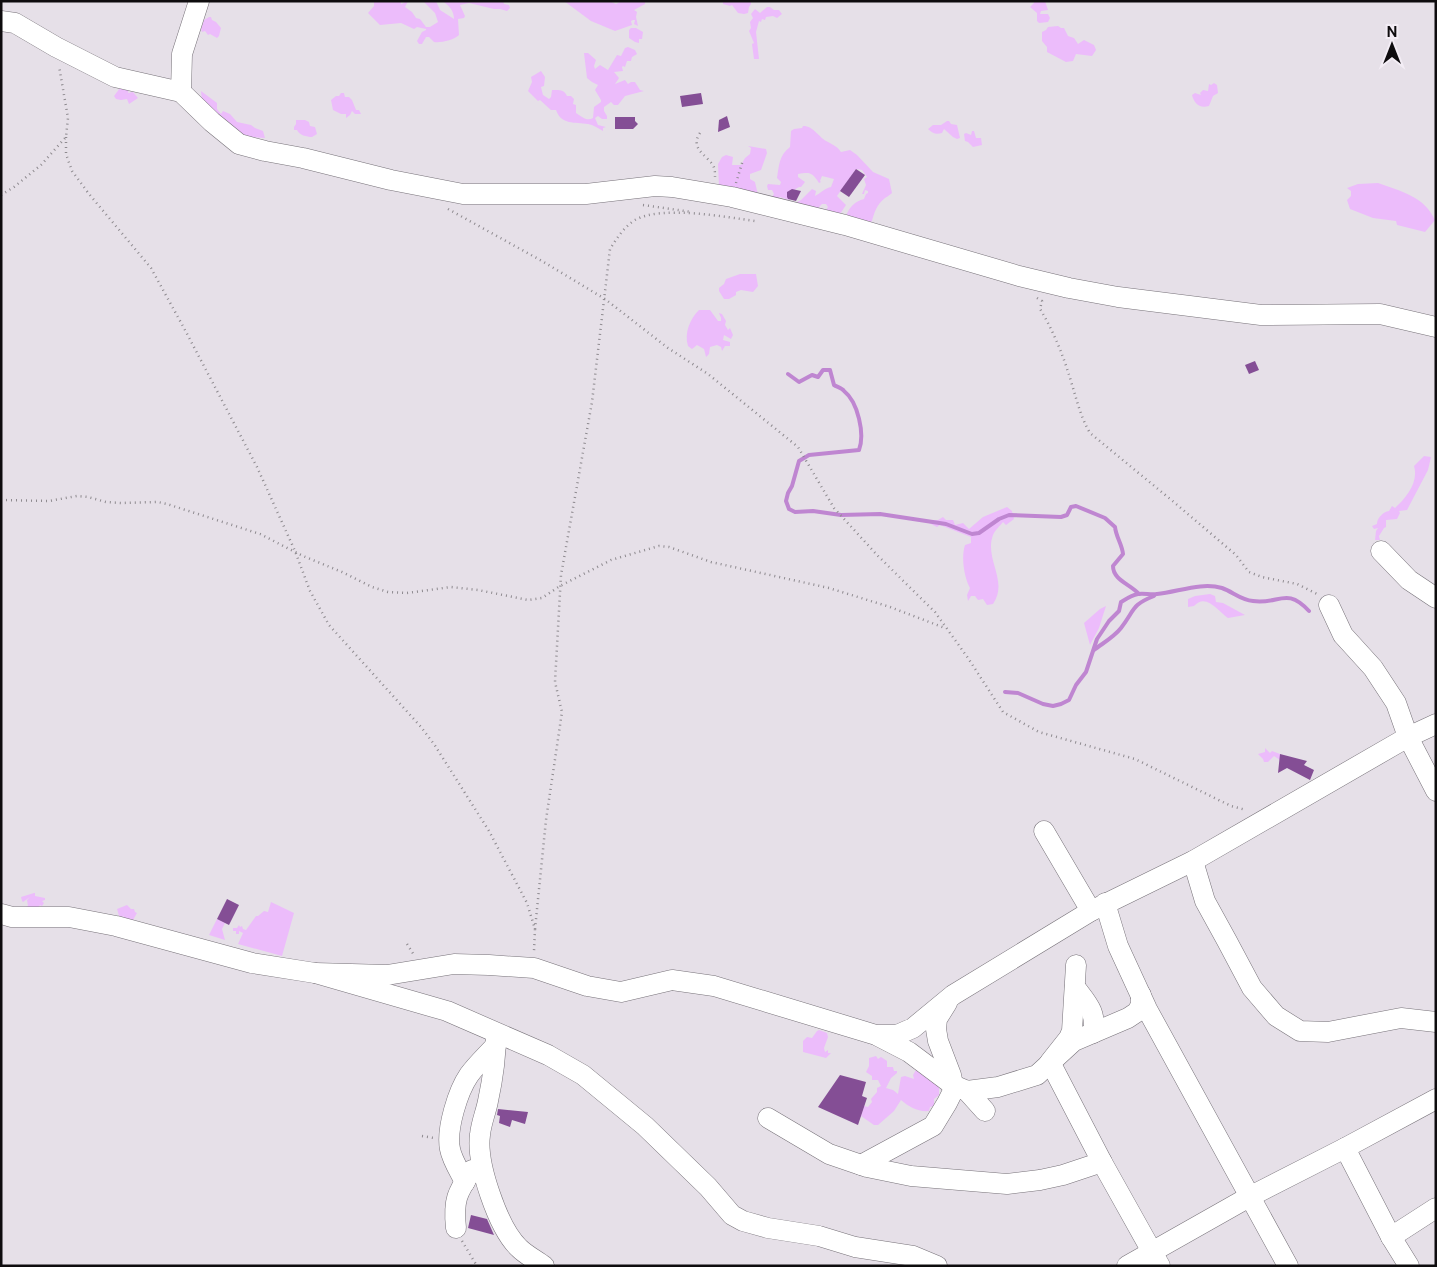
<svg xmlns="http://www.w3.org/2000/svg" width="1437" height="1267" viewBox="0 0 1437 1267" font-family="'Public Sans',sans-serif">
	<rect width="100%" height="100%" fill="#e6e0e8"/>
	<g fill="#ecbcfb">
		<path d="M374 1H401V4L408 1 405 7 412 12 416 18 420 19 426 27H430L438 22 435 13 423 1H436L440 10 454 19C454 11 449 5 442 1H503L504 4 509 5 510 8 507 11 500 9H494L469 3 460 5 465 16 464 18 458 19 459 35C454 40 441 43 434 42L429 37H426L422 44H419L417 41 422 32 426 30V29L417 27 414 29 401 23 380 25 368 13 374 6Z"/>
		<polygon points="564,1 609,1 616,4 622,1 645,2 645,4 634,10 637,12 636,17 638,26 634,24 635,20 633,20 631,21 632,25 615,31 591,21"/>
		<polygon points="723,1 751,1 751,4 749,7 748,13 744,14 738,13 732,5 730,6 723,4"/>
		<polygon points="1034,1 1045,1 1048,10 1041,11 1040,14 1048,14 1050,18 1048,22 1039,23 1037,21 1037,13 1030,7 1034,3"/>
		<polygon points="767,7 770,7 774,10 779,10 782,14 777,18 773,16 766,17 765,20 762,19 761,22 759,21 756,32 759,59 754,59 752,44 754,43 749,31 751,28 750,22 753,18 751,14 755,9 760,13"/>
		<polygon points="209,17 211,17 212,20 216,22 221,28 219,36 217,38 210,34 208,35 205,31 202,32 201,29 204,20"/>
		<polygon points="1058,26 1061,28 1064,28 1068,36 1074,38 1078,44 1084,40 1094,45 1096,50 1092,56 1076,54 1073,61 1066,62 1047,52 1047,47 1042,41 1042,32 1046,30 1048,27"/>
		<polygon points="631,28 636,28 643,32 642,39 639,39 639,43 635,42 629,38 629,30"/>
		<path d="M628 47 635 50 637 54 632 57 631 61H627L625 67 623 66 622 67 623 71 614 72 619 78 615 84 625 80 628 84 631 82H635L640 90 644 91 625 96 618 105H614L611 102 604 107V111L607 116V119H602L598 116 595 118 598 125 606 127 603 128V131C598 128 593 125 588 124 575 122 561 125 556 110H551L540 100 538 101 528 91 532 82 531 77 541 71 545 77 544 86 541 87 543 95 549 99 551 97 552 90C559 90 564 89 567 96H571L574 99 573 104 576 105V113C581 116 587 122 593 118L594 107 601 102V100L595 90 598 85 592 82 587 78 584 53H588L596 60 594 66 595 69 600 65 608 70 617 55 621 56 625 48Z"/>
		<path d="M1214 83 1217 85 1218 93 1213 96 1209 106C1199 109 1194 103 1192 95L1195 93 1201 95 1200 93 1203 90 1208 91 1209 84 1211 85Z"/>
		<polygon points="120,88 124,90 126,88 129,89 128,93 133,92 138,98 129,104 127,99 121,100 116,99 114,96"/>
		<polygon points="201,91 217,103 217,109 221,114 223,111 230,114 237,122 251,125 255,128 263,131 265,138 248,137 242,134 202,101"/>
		<polygon points="341,93 344,93 345,97 349,97 352,100 356,110 359,110 361,114 355,114 352,111 350,115 346,118 346,114 341,114 333,110 331,100 336,96 339,96"/>
		<path d="M296 120H305L309 122 310 126 315 127 317 134 312 137C307 137 299 135 297 130H294V127L296 124Z"/>
		<path d="M947 121H949L951 124 957 125 960 138 957 139 953 137 944 129 942 133C936 135 932 133 928 129L933 125H941Z"/>
		<path d="M803 126C814 126 818 137 828 142 833 145 837 146 841 152L850 150 857 155 873 172 889 179 892 193C890 195 888 196 885 198 877 204 874 213 872 221L869 224 846 217C848 208 855 201 864 199L866 194 868 193V191L865 190 864 194H862L866 185 864 179 867 177 862 170 856 169 837 196 846 205 840 214 825 212 828 207 826 204H822L819 207 817 213 795 203 801 200 812 189 816 191 815 196C821 193 825 188 831 187L834 179 822 176 820 181 821 182 819 183C812 172 810 172 798 174V177L805 182 801 187H799L794 190 788 198 789 200 780 197 777 199 772 197 774 194 772 190H768L767 186 768 184 780 185 781 182 777 178C779 166 779 155 790 147L791 131 794 129 802 128Z"/>
		<polygon points="972,131 974,131 976,138 981,138 982,145 973,147 968,142 965,141 964,134 966,133 971,135"/>
		<polygon points="748,146 766,149 767,153 761,170 750,174 750,179 755,182 758,195 719,186 718,164 722,157 726,155 733,157 732,165 741,165 745,158 750,154 751,148"/>
		<path d="M1378 183C1401 191 1425 197 1435 220L1425 232 1397 225 1396 221 1373 218 1350 209 1347 200 1351 196V191L1347 188 1358 184Z"/>
		<polygon points="740,274 756,274 758,286 753,292 741,290 736,292 736,295 729,299 724,299 719,291 719,288 724,284 726,279"/>
		<path d="M699 310H710L718 321H721V318L719 313 722 314 726 321 725 325 728 330 730 328 733 335 731 339 724 335 723 340 730 342V346H725L722 351 721 347 717 345 710 347 709 354 706 357 704 349 697 345 692 349 688 346C684 333 690 319 699 310Z"/>
		<path d="M1424 456 1431 457 1428 470 1407 510 1399 511 1400 513 1397 519 1386 520V527L1384 528 1379 536 1380 540H1375L1376 531 1378 528 1374 529 1372 526 1377 524C1377 518 1383 512 1389 511L1392 506 1395 508C1406 498 1419 482 1414 466Z"/>
		<path d="M1007 507 1012 511 1014 519 1006 525 1003 522C1000 526 995 530 993 535 984 559 1009 581 993 604L987 605 983 599 978 600 975 596H971L968 601 967 595 970 588C964 577 961 557 965 545L971 543V537L940 525 937 527 923 520H938L943 517 946 520H953L955 525 963 523 969 529 983 517Z"/>
		<path d="M1210 594 1215 596 1216 602 1223 603 1245 615 1228 618C1219 612 1206 592 1194 606L1188 607V599L1195 596Z"/>
		<polygon points="1106,606 1099,628 1090,645 1084,623 1100,609"/>
		<polygon points="1265,748 1270,753 1272,751 1280,754 1280,760 1274,756 1268,762 1264,762 1263,759 1258,754 1265,752"/>
		<polygon points="34,893 35,893 35,896 45,898 45,900 42,901 44,903 42,906 40,905 38,908 29,909 29,907 26,907 28,906 27,900 30,897 23,902 22,901 21,897"/>
		<polygon points="271,902 294,913 282,956 238,944 243,933 239,931 239,934 236,934 236,931 233,931 233,928 237,928 239,925 240,927 242,926 243,929 246,930 256,916 258,916 264,911 268,912"/>
		<polygon points="127,905 131,909 134,909 135,912 137,913 133,920 125,919 123,916 120,919 117,909"/>
		<polygon points="217,919 225,923 222,929 225,940 209,935"/>
		<polygon points="819,1030 827,1033 828,1037 824,1048 825,1052 828,1050 828,1053 831,1053 826,1058 803,1052 803,1041 807,1037 812,1038 817,1031"/>
		<path d="M876 1056 878 1059 881 1057 887 1061V1067H893L894 1071H897V1073L891 1078 886 1088 893 1090 898 1094 901 1077 905 1076 914 1079 913 1075 916 1070 939 1085V1095L934 1099V1106L930 1107 929 1111C918 1112 909 1107 901 1100L894 1111 878 1125H874L861 1116 864 1106 868 1107 872 1102 871 1099 877 1092V1088L881 1086 878 1080H872V1076L866 1072 869 1066V1058Z"/>
	</g>
	<g fill="none" stroke-linecap="round" stroke-linejoin="round">
		<g stroke="#bf86d1" stroke-width="4">
			<path d="M788 374 799 382 812 375 818 377 823 370H830L834 385C837 387 842 388 844 391 858 402 865 434 859 450L809 455 799 461 792 486 788 493 786 501 789 509 795 512 813 511 841 515 880 514 946 524 972 534 979 533 999 519 1009 515 1061 517 1067 515 1071 507 1076 506 1105 518 1115 527C1116 537 1122 544 1123 554L1113 566C1113 580 1130 584 1139 594"/>
			<path d="M1094 650C1103 643 1114 637 1121 628 1135 610 1131 605 1154 596"/>
			<path d="M1005 692 1018 693 1043 704 1053 706 1061 704 1069 700 1076 685 1086 672 1097 639 1109 621 1119 611 1121 602C1126 599 1132 595 1138 594 1144 593 1151 595 1157 594 1178 592 1201 582 1222 588 1233 592 1241 600 1253 601 1279 605 1286 586 1309 611"/>
		</g>
	</g>
	<g fill="#844e95">
		<polygon points="701,93 703,104 682,107 680,96"/>
		<polygon points="727,116 730,127 718,132 719,120"/>
		<polygon points="615,117 635,117 635,121 638,124 633,129 615,129"/>
		<polygon points="856,169 865,175 849,197 840,191"/>
		<polygon points="792,189 801,191 796,201 788,199 787,197 787,192"/>
		<polygon points="1255,361 1259,370 1249,374 1245,365"/>
		<polygon points="1280,754 1307,761 1304,765 1314,770 1310,780 1287,768 1278,773"/>
		<polygon points="227,899 239,905 229,925 217,919"/>
		<polygon points="840,1075 866,1082 862,1096 867,1098 858,1125 818,1107"/>
		<polygon points="498,1109 528,1112 525,1124 512,1120 510,1127 499,1123 500,1116 497,1115"/>
		<polygon points="471,1215 487,1219 494,1235 468,1228"/>
	</g>
	<g fill="none" stroke-linecap="round" stroke-linejoin="round">
		<defs>
			<g id="minor">
				<polyline points="1,21 15,23 56,47 115,77 181,92 212,122 239,144 265,151 303,158 391,180 463,194 586,194 655,186 672,187 732,197 845,225 1019,276 1069,288 1118,297 1261,315 1380,314 1436,327"/>
				<polyline points="181,92 182,54 199,1"/>
				<polyline points="1381,551 1409,580 1436,598"/>
				<polyline points="1329,605 1343,635 1373,668 1396,703 1408,737 1436,791"/>
				<polyline points="1044,831 1091,911"/>
				<polyline points="1193,861 1205,901 1227,941 1252,988 1276,1016 1300,1031 1328,1032 1401,1018 1436,1022"/>
				<polyline points="1105,903 1118,946 1147,1009 1288,1266"/>
				<polyline points="1,914 12,917 69,917 116,926 252,963 315,973 447,1011 548,1055 583,1075 645,1126 708,1187 732,1215 743,1221 768,1228 819,1236 855,1247 913,1256 937,1266"/>
				<polyline points="1076,965 1072,1031 1069,1038 1050,1062 1103,1164 1160,1266"/>
				<polyline points="315,973 387,975 454,964 489,965 534,968 587,986 621,992 672,980 714,986 876,1035 897,1035 913,1028 953,995 1091,911 1193,861 1408,737 1436,724"/>
				<path d="M1075 987C1087 1003 1097 1012 1093 1033"/>
				<path d="M496 1033C496 1056 493 1078 488 1101 486 1112 481 1123 480 1135 476 1163 498 1228 519 1248 526 1255 536 1260 544 1266"/>
				<polyline points="878,1036 909,1052 953,1085 967,1091 985,1111"/>
				<polyline points="967,1091 998,1087 1037,1075 1074,1041 1128,1018 1137,1012 1141,1005 1141,995"/>
				<polyline points="768,1118 829,1154 867,1167 911,1176 1007,1184 1040,1180 1063,1175 1102,1162"/>
				<polyline points="1345,1148 1391,1237 1409,1266"/>
				<polyline points="861,1165 933,1126 947,1103 952,1093 953,1085 951,1075 938,1041 936,1029 937,1019 947,1003"/>
				<path d="M465 1182C460 1172 452 1160 450 1149 446 1129 458 1091 469 1075 477 1064 487 1055 496 1045"/>
				<path d="M456 1228C453 1200 457 1193 472 1170"/>
				<polyline points="1391,1237 1436,1208"/>
				<polyline points="1127,1266 1249,1197 1345,1148 1436,1099"/>
			</g>
		</defs>
		<use href="#minor" stroke="#777279" stroke-width="21"/>
		<g stroke="#8e8a8f" stroke-width="2.5" stroke-dasharray="1 4" stroke-linecap="butt">
			<path d="M700 133C690 148 705 154 713 165 715 169 715 173 715 177"/>
			<polyline points="66,137 66,154 72,171 89,194 151,268 185,330 257,467 295,551 310,591 329,625 421,727 434,744 489,831 527,903 535,929 534,951"/>
			<polyline points="736,183 743,160"/>
			<polyline points="1,195 14,187 41,165 66,137 68,118 59,66"/>
			<polyline points="643,205 692,212"/>
			<polyline points="448,209 542,261 605,299 668,348 708,374 798,447 834,508 878,556 935,612 968,658 1003,712 1039,732 1135,759 1231,806 1246,810"/>
			<path d="M1037 298 1042 301 1040 309C1053 330 1063 355 1070 378 1076 397 1080 416 1090 433L1175 503 1236 555 1249 572 1262 577 1297 584 1317 594"/>
			<polyline points="1,500 49,501 77,496 88,497 106,502 121,503 158,502 167,504 260,534 303,556 342,572 372,587 388,592 407,593 451,587 478,590 528,600 542,598 560,586 611,560 659,546 669,547 711,562 829,588 890,607 945,628"/>
			<path d="M535 929 546 820 562 712 555 682 561 575 592 402 610 249C617 238 624 227 635 220 661 205 726 217 755 221"/>
			<polyline points="407,944 414,955"/>
			<polyline points="422,1136 434,1138"/>
			<polyline points="462,1241 477,1266"/>
		</g>
		<use href="#minor" stroke="#fff" stroke-width="20"/>
	</g>
	<rect width="1437" height="1267" fill="none" stroke="#0e0c0e" stroke-width="5"/>
	<g transform="translate(1392 45)" stroke="#f3edf5" stroke-width="4" paint-order="stroke">
	<path d="M0-4L9 19L0 12L-9 19Z" fill="#0e0c0e"/>
	<text y="-8" font-size="14" font-weight="bold" text-anchor="middle" fill="#0e0c0e">N</text>
	</g>
</svg>
